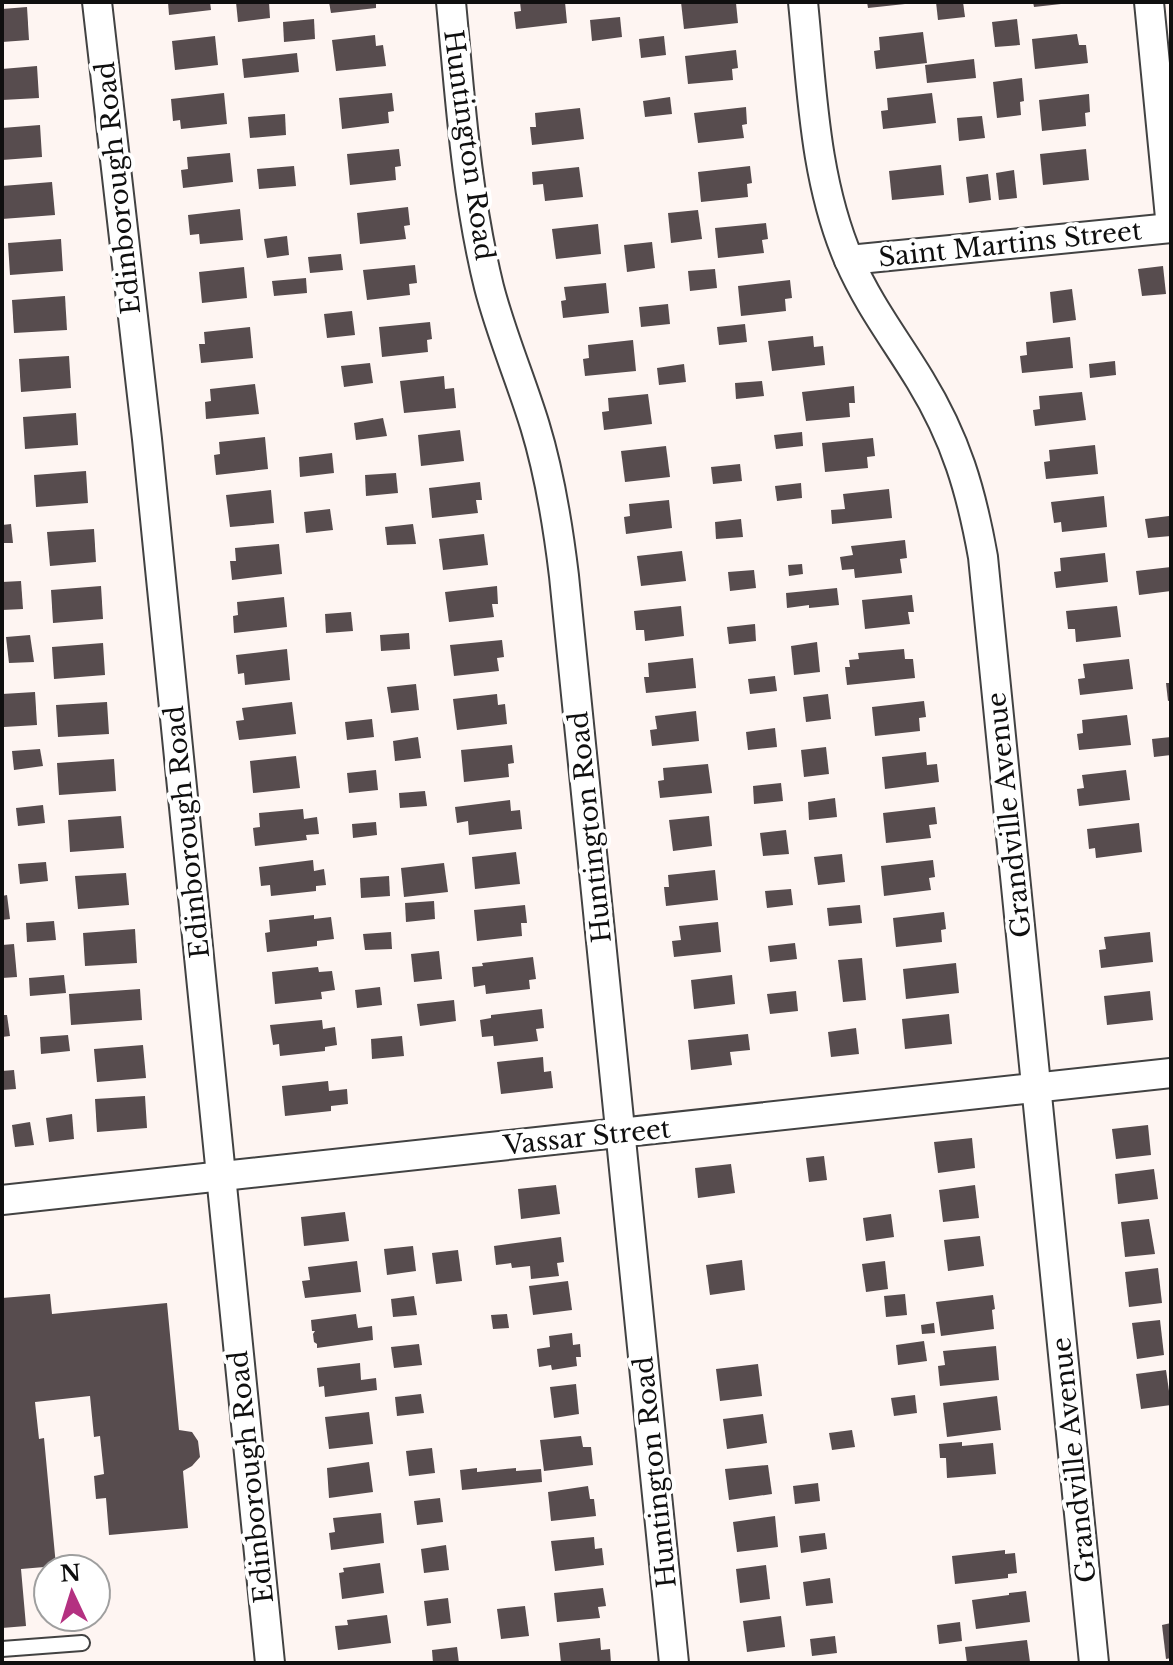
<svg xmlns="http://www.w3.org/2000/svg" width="1173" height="1665" viewBox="0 0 1173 1665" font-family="'Libre Baskerville',serif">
	<rect width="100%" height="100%" fill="#fef5f2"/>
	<g fill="#574c4e">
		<polygon points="168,2 210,2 211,10 169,15"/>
		<polygon points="236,2 269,2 270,18 238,22"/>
		<polygon points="329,2 376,2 376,8 331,13"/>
		<polygon points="520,2 565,2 567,23 516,29 514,12 521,11"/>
		<polygon points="681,2 736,3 738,23 684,29"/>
		<polygon points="867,2 905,2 905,4 868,8"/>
		<polygon points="936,2 963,2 965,17 938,20"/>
		<polygon points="1033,2 1061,2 1061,4 1034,7"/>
		<polygon points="27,7 29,40 2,42 2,9"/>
		<polygon points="620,17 622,37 592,41 590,20"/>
		<polygon points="314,19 315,39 284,42 283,22"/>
		<polygon points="1017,19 1020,45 995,47 992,22"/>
		<polygon points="923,32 927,63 876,69 874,51 880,50 879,37"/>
		<polygon points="1077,34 1079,45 1086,45 1088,63 1035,69 1032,39"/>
		<polygon points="375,35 376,46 383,45 386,66 336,71 332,40"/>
		<polygon points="215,36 218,65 175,70 172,41"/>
		<polygon points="664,36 666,55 641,58 639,39"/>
		<polygon points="736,50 738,68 732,69 733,80 688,84 685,56"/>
		<polygon points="297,53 299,72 244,78 242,59"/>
		<polygon points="974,59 976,78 927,83 925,65"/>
		<polygon points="37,66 39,98 2,100 2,69"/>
		<polygon points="1022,78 1024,101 1020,102 1021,115 997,118 993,82"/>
		<polygon points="224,93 227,124 181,129 180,120 173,121 171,99"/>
		<polygon points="392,93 394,111 388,112 389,123 342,129 339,98"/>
		<polygon points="932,93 936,123 883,129 881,111 888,110 887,98"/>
		<polygon points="1089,94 1090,112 1085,113 1086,126 1042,131 1039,100"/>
		<polygon points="670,97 672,114 645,117 643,101"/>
		<polygon points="746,107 747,124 742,125 744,138 698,143 694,113"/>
		<polygon points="580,108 584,139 532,145 530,127 536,127 535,113"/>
		<polygon points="285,114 286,135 250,138 248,117"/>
		<polygon points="982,116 985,138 959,141 957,118"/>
		<polygon points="40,125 42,157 2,160 2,128"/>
		<polygon points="399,149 401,166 395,167 396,180 350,185 347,154"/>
		<polygon points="1086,149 1089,180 1043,185 1040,154"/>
		<polygon points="230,153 233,182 183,188 181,170 188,169 187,157"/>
		<polygon points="941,165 944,195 892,200 889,171"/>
		<polygon points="294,166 296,186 259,189 257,169"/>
		<polygon points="750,166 752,183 747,184 748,197 701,202 698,172"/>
		<polygon points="579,167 583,197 545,201 543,184 533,185 532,172"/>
		<polygon points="1014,170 1017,198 999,200 996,173"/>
		<polygon points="988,174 991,200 969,203 966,177"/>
		<polygon points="52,182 55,215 2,219 2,186"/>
		<polygon points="408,207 410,225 404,226 406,239 360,244 357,213"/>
		<polygon points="240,209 243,240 200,244 199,234 190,235 188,215"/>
		<polygon points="698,210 702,239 671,243 668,213"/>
		<polygon points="766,223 768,239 762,240 764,253 718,258 715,228"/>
		<polygon points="598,224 601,254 556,259 552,229"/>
		<polygon points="287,236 289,255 267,258 264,239"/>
		<polygon points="61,239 63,271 10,275 8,243"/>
		<polygon points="652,242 655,268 627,272 624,245"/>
		<polygon points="341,254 343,270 310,273 308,257"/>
		<polygon points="415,265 417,283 409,284 410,295 367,300 363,270"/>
		<polygon points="1163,266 1166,294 1142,296 1138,269"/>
		<polygon points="244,267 247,298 202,303 199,272"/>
		<polygon points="715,269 717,288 690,291 688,271"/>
		<polygon points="306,278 307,293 274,296 272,281"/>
		<polygon points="790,280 792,298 785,299 786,311 741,316 738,286"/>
		<polygon points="606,283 609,313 563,318 561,301 566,300 564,287"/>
		<polygon points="1072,289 1076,320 1053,323 1050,292"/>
		<polygon points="65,296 67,330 14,333 12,300"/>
		<polygon points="668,304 670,324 641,327 639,307"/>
		<polygon points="352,311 355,335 327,338 324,314"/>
		<polygon points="430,322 432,339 427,340 428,352 382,357 379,327"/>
		<polygon points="745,324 747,342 719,345 717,327"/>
		<polygon points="250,327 253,358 201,363 199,344 205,344 204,332"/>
		<polygon points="813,336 814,347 823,346 825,365 772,371 768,341"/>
		<polygon points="1070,337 1073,368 1022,373 1020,356 1027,355 1026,342"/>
		<polygon points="633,340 636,371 585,376 583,359 589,358 588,345"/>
		<polygon points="69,356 71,388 21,392 19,359"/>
		<polygon points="1115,361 1116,375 1090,378 1089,364"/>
		<polygon points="370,363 373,383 344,387 341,366"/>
		<polygon points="684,364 686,382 659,385 657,368"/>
		<polygon points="444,376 445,389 454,388 456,408 404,413 400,381"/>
		<polygon points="762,381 764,396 736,399 735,383"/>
		<polygon points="255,384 259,414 206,419 205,402 211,401 210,389"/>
		<polygon points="854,386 855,403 849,403 850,417 806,421 802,392"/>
		<polygon points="1082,392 1086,420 1035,426 1033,410 1040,409 1039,396"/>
		<polygon points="648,394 652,424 604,430 602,412 609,411 608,398"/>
		<polygon points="76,413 78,445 25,449 23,417"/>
		<polygon points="383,418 387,436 356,440 354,423"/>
		<polygon points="460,430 464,461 421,466 418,435"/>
		<polygon points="802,432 803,446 776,449 774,435"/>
		<polygon points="265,437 268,469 216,475 214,455 220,454 219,442"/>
		<polygon points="873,438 875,456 867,457 868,468 825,472 822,443"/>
		<polygon points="1095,445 1098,474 1046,479 1044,462 1050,461 1049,450"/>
		<polygon points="666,446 670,477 625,482 621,451"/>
		<polygon points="332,453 334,473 300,477 299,457"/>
		<polygon points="740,464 742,481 713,484 711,467"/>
		<polygon points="86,471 88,503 36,507 34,475"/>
		<polygon points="396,473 398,493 366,496 365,475"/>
		<polygon points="480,482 482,500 476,500 478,513 432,518 429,488"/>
		<polygon points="801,483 802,498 777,501 775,486"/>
		<polygon points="889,489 892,518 832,524 831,510 845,509 843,494"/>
		<polygon points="271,490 274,523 230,527 226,495"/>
		<polygon points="1104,496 1107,527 1062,532 1061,522 1054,523 1051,502"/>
		<polygon points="669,500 672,528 626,534 624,517 630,516 629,504"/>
		<polygon points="330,509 333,530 306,533 304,512"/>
		<polygon points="1169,516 1171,536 1148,538 1145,519"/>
		<polygon points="741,519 743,537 716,539 715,522"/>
		<polygon points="11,524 13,543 2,543 2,525"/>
		<polygon points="413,524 416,544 387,545 385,527"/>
		<polygon points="94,529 96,562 50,566 47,532"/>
		<polygon points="484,534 488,565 443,570 439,539"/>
		<polygon points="905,540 907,558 900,559 902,573 855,578 854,569 842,570 840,557 853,555 851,546"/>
		<polygon points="279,544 282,574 232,580 230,561 236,561 235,548"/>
		<polygon points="682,551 686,581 641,586 637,556"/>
		<polygon points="1105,553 1108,582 1056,588 1054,572 1061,571 1060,558"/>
		<polygon points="802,564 803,574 789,576 788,565"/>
		<polygon points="1171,567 1171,591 1139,595 1136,571"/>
		<polygon points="754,570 756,588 730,591 728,572"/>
		<polygon points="21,581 23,609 2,610 2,582"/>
		<polygon points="101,586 103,619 53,623 51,590"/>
		<polygon points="497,586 498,604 492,604 494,617 449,622 445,592"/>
		<polygon points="837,588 839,605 809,608 809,605 787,608 786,593"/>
		<polygon points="912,595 914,612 908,612 910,624 865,629 862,600"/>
		<polygon points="284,597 287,627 234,633 233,616 238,615 237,602"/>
		<polygon points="681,606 684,636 645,641 644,630 636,630 634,611"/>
		<polygon points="1117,606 1121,637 1076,642 1075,629 1068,629 1066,611"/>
		<polygon points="351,612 353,631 326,633 325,614"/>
		<polygon points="755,624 756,641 729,644 727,627"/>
		<polygon points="409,633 410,649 381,651 380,635"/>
		<polygon points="30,635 34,662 9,663 6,637"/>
		<polygon points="502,640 504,657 497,658 499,671 454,676 450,645"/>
		<polygon points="817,642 820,672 794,675 791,646"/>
		<polygon points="103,643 105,675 54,679 52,647"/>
		<polygon points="287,649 290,680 245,685 244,673 238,674 236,655"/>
		<polygon points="904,649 905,659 913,659 915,678 847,685 845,667 850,667 849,660 859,659 858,653"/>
		<polygon points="693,658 696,688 646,693 644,677 649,677 648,663"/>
		<polygon points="1129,659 1133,689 1080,695 1078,679 1085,678 1083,664"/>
		<polygon points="775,676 777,691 750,694 748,679"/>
		<polygon points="1166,683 1171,683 1171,700 1168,701"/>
		<polygon points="416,684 419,710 391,713 387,687"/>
		<polygon points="35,692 37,725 4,727 2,694"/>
		<polygon points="497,694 498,705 505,704 507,724 457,730 453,699"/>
		<polygon points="828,694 831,719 806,722 803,697"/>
		<polygon points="924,701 926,717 919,718 920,731 875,736 872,707"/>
		<polygon points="107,702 109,734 58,737 56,705"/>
		<polygon points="292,702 296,734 239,740 236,721 244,720 242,708"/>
		<polygon points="696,711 699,741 652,746 650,730 657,729 655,716"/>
		<polygon points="1127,715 1131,745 1079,750 1077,734 1083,733 1082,720"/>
		<polygon points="372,719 374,737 347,740 345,722"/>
		<polygon points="775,728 777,747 748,750 746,732"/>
		<polygon points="418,737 421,758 395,761 393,741"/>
		<polygon points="1171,737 1171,755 1154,757 1152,739"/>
		<polygon points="512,745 514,763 508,764 509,777 464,782 461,750"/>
		<polygon points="826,747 829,774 804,777 801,750"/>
		<polygon points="40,749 43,766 14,770 12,751"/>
		<polygon points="926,752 927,765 937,764 939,782 885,789 882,757"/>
		<polygon points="296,756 300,788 253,793 250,761"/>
		<polygon points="114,759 116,791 59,795 57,763"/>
		<polygon points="708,764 712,793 660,798 658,781 664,780 663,768"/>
		<polygon points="376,770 378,790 349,793 347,773"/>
		<polygon points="1126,770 1130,800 1079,806 1077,789 1084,788 1082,775"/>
		<polygon points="781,783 783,801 754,804 753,786"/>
		<polygon points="425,791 427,806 400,808 399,793"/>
		<polygon points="835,798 837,817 809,820 808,802"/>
		<polygon points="510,800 511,811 520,810 522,829 469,835 468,821 457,823 455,807"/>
		<polygon points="43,805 45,823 18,826 16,808"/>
		<polygon points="935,807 937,824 929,825 931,838 886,843 883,813"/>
		<polygon points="303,809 304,819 317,817 319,834 306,835 307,840 255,846 253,828 260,827 259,813"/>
		<polygon points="121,816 124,848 70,852 68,820"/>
		<polygon points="709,816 712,846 673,851 669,820"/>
		<polygon points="376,822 377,835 353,838 352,824"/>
		<polygon points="1139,823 1142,852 1096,858 1095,848 1089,849 1087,829"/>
		<polygon points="786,830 789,854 763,856 760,833"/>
		<polygon points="516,852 520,884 475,889 472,857"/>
		<polygon points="842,854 845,882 818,885 814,857"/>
		<polygon points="313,860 314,871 324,869 326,885 316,886 316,891 271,896 270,885 261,886 259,867"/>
		<polygon points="933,860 935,877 929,878 931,890 884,896 881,866"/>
		<polygon points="46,862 48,881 20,884 18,864"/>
		<polygon points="444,863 448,892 404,897 401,868"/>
		<polygon points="715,870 718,900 666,906 664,887 669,887 668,875"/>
		<polygon points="126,873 129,905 78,909 75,876"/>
		<polygon points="389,876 390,896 361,898 360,878"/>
		<polygon points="791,889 793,905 767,908 765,891"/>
		<polygon points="7,895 10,919 2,920 2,896"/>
		<polygon points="434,901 435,919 406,922 405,903"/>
		<polygon points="525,905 527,923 521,923 522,936 477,941 474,910"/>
		<polygon points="860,905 862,923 829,926 827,908"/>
		<polygon points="944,912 946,929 941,930 942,942 896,947 893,918"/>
		<polygon points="314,915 314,919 331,917 334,939 317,941 317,946 267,952 265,933 270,932 269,920"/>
		<polygon points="54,921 56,940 27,942 26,923"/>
		<polygon points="718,922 721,952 674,957 672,941 681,940 679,926"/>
		<polygon points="135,929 137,963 85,966 83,933"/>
		<polygon points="391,932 392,949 365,950 363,934"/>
		<polygon points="1150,932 1153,962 1101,968 1099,950 1106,949 1104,937"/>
		<polygon points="795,943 797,959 770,962 768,946"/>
		<polygon points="14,944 17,977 2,978 2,945"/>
		<polygon points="439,951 442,979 414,982 411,954"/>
		<polygon points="533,957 536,979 529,980 530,989 486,994 485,985 474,987 472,967 483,966 482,963"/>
		<polygon points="862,958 866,1000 843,1002 838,960"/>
		<polygon points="956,963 959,993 906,999 903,969"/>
		<polygon points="318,967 319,972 332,971 335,990 321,992 322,999 275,1004 272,972"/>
		<polygon points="64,975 66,993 30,996 29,978"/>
		<polygon points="732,975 735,1004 694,1009 691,980"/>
		<polygon points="380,987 382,1005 357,1008 355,990"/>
		<polygon points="140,989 142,1020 71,1025 69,994"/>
		<polygon points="796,991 798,1011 770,1014 767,994"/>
		<polygon points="1150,991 1153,1020 1107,1025 1104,996"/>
		<polygon points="454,1000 456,1021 420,1026 417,1004"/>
		<polygon points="542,1009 544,1028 536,1029 538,1041 494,1046 493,1036 482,1037 480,1020 491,1018 491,1015"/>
		<polygon points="949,1014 952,1044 905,1049 902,1019"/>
		<polygon points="2,1015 7,1015 10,1036 2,1037"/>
		<polygon points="322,1020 323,1029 335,1027 337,1045 325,1047 325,1051 280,1056 279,1044 273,1045 270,1025"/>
		<polygon points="856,1028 859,1054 831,1057 828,1032"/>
		<polygon points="748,1034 750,1050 730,1052 732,1065 691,1070 688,1040"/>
		<polygon points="68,1035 70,1051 41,1054 40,1037"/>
		<polygon points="402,1036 404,1056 372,1059 371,1039"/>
		<polygon points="143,1045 146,1078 97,1082 94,1049"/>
		<polygon points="543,1057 544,1072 551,1071 553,1088 501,1094 497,1062"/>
		<polygon points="14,1070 16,1089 2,1090 2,1071"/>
		<polygon points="328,1081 329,1091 347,1089 348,1104 331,1106 331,1111 285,1116 282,1086"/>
		<polygon points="145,1096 147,1128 97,1132 95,1099"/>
		<polygon points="72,1114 74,1139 49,1142 46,1118"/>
		<polygon points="30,1122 34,1145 15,1147 12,1125"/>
		<polygon points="1148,1125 1151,1155 1116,1159 1112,1129"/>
		<polygon points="972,1138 975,1168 938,1173 934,1142"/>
		<polygon points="824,1156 827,1180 809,1182 806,1158"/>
		<polygon points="731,1164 735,1193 698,1198 695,1168"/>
		<polygon points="1154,1169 1158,1199 1118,1204 1115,1174"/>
		<polygon points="556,1185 560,1214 521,1219 518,1189"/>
		<polygon points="975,1185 979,1218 943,1222 939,1190"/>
		<polygon points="345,1212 349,1241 304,1246 301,1217"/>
		<polygon points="891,1214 894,1237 866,1241 863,1218"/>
		<polygon points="1149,1219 1155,1254 1125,1257 1121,1222"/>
		<polygon points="980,1236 984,1266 948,1271 944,1240"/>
		<polygon points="561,1237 564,1262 557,1263 559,1276 531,1279 530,1266 512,1268 511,1263 496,1265 494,1246"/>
		<polygon points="413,1246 416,1271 387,1275 384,1249"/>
		<polygon points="458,1250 462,1281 436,1284 432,1253"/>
		<polygon points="742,1260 745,1290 710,1295 706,1265"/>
		<polygon points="357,1261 361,1292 305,1298 302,1281 310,1280 308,1267"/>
		<polygon points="885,1261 888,1289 866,1292 862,1264"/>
		<polygon points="1158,1268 1162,1303 1129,1307 1125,1272"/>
		<polygon points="568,1281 572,1310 533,1315 529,1286"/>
		<polygon points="50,1294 52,1314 167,1303 179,1430 192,1432 198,1441 200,1457 192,1466 183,1471 188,1528 109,1535 106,1498 96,1499 94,1476 104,1474 100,1436 94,1437 90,1396 35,1402 39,1439 44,1438 56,1566 21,1569 26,1626 2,1628 2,1298"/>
		<polygon points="905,1294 907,1315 886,1317 884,1296"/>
		<polygon points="993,1295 995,1309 992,1310 994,1329 941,1336 936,1302"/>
		<polygon points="414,1296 417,1315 393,1317 391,1299"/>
		<polygon points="356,1314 358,1328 372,1326 373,1340 317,1348 317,1344 314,1342 313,1334 315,1331 312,1331 311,1320"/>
		<polygon points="507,1314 509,1328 493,1329 491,1315"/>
		<polygon points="1160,1320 1164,1355 1137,1359 1132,1323"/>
		<polygon points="934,1323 935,1333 922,1334 921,1325"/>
		<polygon points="572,1333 573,1345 580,1344 581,1357 576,1357 577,1366 552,1370 551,1365 539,1367 537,1349 550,1347 549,1336"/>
		<polygon points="924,1341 927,1361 898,1365 896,1345"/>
		<polygon points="419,1344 422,1365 394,1368 391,1347"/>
		<polygon points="996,1346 999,1380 940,1386 938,1366 945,1365 943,1351"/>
		<polygon points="360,1363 361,1380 376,1378 377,1390 325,1397 324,1386 319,1387 317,1368"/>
		<polygon points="758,1364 762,1396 720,1401 716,1369"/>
		<polygon points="1166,1370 1171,1405 1141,1409 1136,1374"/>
		<polygon points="576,1384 579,1414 554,1418 550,1387"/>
		<polygon points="421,1394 424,1413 397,1416 395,1397"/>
		<polygon points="915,1395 917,1413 894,1416 891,1398"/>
		<polygon points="997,1396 1001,1430 947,1437 943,1403"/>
		<polygon points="369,1412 373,1444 329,1449 325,1417"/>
		<polygon points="763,1414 767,1443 727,1449 723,1419"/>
		<polygon points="852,1430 855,1447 832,1450 829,1433"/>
		<polygon points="581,1436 583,1447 591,1447 593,1465 544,1471 540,1440"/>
		<polygon points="962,1442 962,1446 993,1443 996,1474 947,1478 946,1458 940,1458 939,1444"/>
		<polygon points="432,1448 435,1473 409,1476 406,1451"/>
		<polygon points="369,1462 373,1492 329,1498 327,1468"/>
		<polygon points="768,1465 772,1494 729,1500 725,1469"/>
		<polygon points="477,1468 477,1472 516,1468 516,1471 541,1469 542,1482 462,1490 460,1470"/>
		<polygon points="818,1483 820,1501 795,1504 793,1486"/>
		<polygon points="588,1486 590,1499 594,1499 596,1516 551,1521 548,1492"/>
		<polygon points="440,1498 443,1522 417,1525 414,1501"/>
		<polygon points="381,1513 384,1543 331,1550 329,1533 335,1532 333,1518"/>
		<polygon points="775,1516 778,1547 737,1552 733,1522"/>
		<polygon points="825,1533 827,1549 801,1553 799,1536"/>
		<polygon points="594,1537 595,1549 602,1548 604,1565 555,1571 551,1541"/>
		<polygon points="446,1545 449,1570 424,1573 421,1549"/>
		<polygon points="1005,1550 1005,1554 1015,1553 1017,1573 1008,1574 1008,1578 955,1584 952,1556"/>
		<polygon points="380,1563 384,1593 342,1599 339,1573 344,1572 343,1568"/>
		<polygon points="766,1565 770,1599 740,1603 736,1569"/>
		<polygon points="830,1578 833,1603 806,1606 803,1582"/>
		<polygon points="603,1588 606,1606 598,1607 600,1618 557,1622 554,1593"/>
		<polygon points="1026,1591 1030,1622 976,1629 972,1600 1009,1595 1009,1593"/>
		<polygon points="448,1598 451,1623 427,1626 424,1601"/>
		<polygon points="525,1606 529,1636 501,1639 497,1609"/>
		<polygon points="387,1615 391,1643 338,1650 335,1626 348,1625 347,1620"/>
		<polygon points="781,1616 785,1647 747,1652 743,1621"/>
		<polygon points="960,1622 962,1641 939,1644 937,1625"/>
		<polygon points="1171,1623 1171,1658 1166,1659 1162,1625"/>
		<polygon points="835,1636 837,1653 812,1656 810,1639"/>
		<polygon points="600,1638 601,1650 610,1649 611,1663 561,1663 559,1643"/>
		<polygon points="1027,1640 1030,1662 967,1663 965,1647"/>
		<polygon points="457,1647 459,1663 433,1663 432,1650"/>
	</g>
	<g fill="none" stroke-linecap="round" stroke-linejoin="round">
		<defs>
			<polyline id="service" points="2,1649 82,1643"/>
			<g id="minor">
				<polyline points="97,2 147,439 270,1663"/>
				<path d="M451 2C460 97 466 194 489 287 501 334 521 380 535 426 550 475 558 526 564 576L674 1663"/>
				<path d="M803 2C812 88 814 179 849 260 868 304 895 339 920 380 956 439 971 490 983 557L1094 1663"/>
				<polyline points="1149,2 1171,228"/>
				<polyline points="849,260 1171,228"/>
				<polyline points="2,1200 1171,1073"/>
			</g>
		</defs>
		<use href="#service" stroke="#424242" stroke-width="18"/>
		<use href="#minor" stroke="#424242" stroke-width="32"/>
		<use href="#service" stroke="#fff" stroke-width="14"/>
		<use href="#minor" stroke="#fff" stroke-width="28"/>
	</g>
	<g text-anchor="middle" stroke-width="8" stroke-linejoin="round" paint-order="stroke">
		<g font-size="26" fill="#0f0f0f" stroke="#fff">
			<text transform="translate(469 145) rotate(82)" y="9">Huntington Road</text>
			<text transform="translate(118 188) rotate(-96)" y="9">Edinborough Road</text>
			<text transform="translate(1010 244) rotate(-6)" y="9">Saint Martins Street</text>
			<text transform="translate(1009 815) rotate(-96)" y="9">Grandville Avenue</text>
			<text transform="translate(590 827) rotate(-96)" y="9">Huntington Road</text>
			<text transform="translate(187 832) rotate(-96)" y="9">Edinborough Road</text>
			<text transform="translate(587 1137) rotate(-6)" y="9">Vassar Street</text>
			<text transform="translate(1074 1460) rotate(-96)" y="9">Grandville Avenue</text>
			<text transform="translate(655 1472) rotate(-96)" y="9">Huntington Road</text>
			<text transform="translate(251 1477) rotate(-96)" y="9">Edinborough Road</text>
		</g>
	</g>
	<rect width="1173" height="1665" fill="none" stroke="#0f0f0f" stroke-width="8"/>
	<g transform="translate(72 1593) rotate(356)"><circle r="38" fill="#ffffff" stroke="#9f9f9f" stroke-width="2"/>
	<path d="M0-6L14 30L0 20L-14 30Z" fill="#b43181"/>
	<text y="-12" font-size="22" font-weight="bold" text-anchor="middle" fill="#0f0f0f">N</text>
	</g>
</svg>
